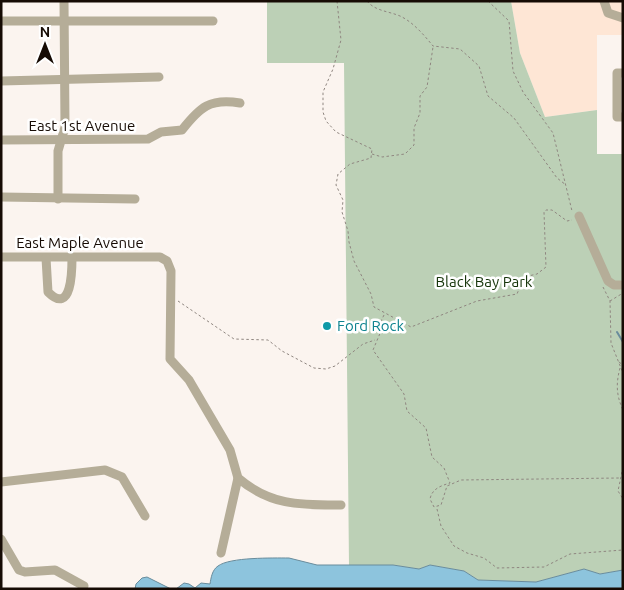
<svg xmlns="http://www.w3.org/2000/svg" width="624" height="590" viewBox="0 0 624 590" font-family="Ubuntu,sans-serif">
	<rect width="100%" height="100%" fill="#fbf4ef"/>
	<polygon fill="#fee6d5" points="511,1 623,1 623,35 597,35 597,110 545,117 520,53"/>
	<polygon fill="#bcd0b6" points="267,1 511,1 520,53 545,117 597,110 597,154 623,154 623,570 600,574 584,569 536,582 478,580 464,571 430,565 419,569 393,565 349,566 344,63 267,63"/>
	<g fill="#8dc4dd" stroke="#698c9c">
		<path d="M289 558 317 565H393L419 569 430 565 464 571 478 580 536 582 584 569 600 574 623 570V589H176L184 583 189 584 195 588 201 583 210 584C211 578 212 570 218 566 230 557 273 558 289 558Z"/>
		<polygon points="147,577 171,589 135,589 136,584 142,578"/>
	</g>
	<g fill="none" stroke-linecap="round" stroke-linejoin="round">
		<polyline stroke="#698c9c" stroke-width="2" points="617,332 623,342"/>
		<g stroke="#8f8680" stroke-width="1" stroke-dasharray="2.5 2.5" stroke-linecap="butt">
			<polyline points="337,1 341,40 333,69 323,92 323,112 326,121 336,132 372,149 371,158 350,164 338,174 336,185 343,200 342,212 348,231 349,242 354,261 371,294 374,307 411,327 477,301 517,294 524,277 537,274 546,267 544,212 546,210 552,210 567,221 572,220"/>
			<path d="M367 1C375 11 388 11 400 16 413 22 424 35 433 46L460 49 479 66 488 96 514 118 557 178 566 185"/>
			<polyline points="488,1 509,21 513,71 523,92 553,133 572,211"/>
			<polyline points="372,154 382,157 405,154 414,145 414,128 420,113 420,96 427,87 433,47"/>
			<polyline points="603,287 610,301 611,343 623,373"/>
			<polyline points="178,301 234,339 268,340 282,351 314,368 326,369 335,366 363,344 375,340"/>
			<polyline points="610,301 623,293"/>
			<path d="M384 315 380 323 381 331 373 350 404 394 407 411 426 428 432 457 444 468 450 483C440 486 432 489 430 499L434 507 441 505 447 486 461 480 619 478"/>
			<polyline points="619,362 623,365"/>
			<path d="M620 368C616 383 616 395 623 410"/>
			<polyline points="623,467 618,491 623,499"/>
			<polyline points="437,509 441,526 454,546 467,553 484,558 497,568 544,567 570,554 623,550"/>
		</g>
		<g stroke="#b5ad98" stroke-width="9">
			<polyline points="604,1 608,13 623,18"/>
			<polyline points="1,21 213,21"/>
			<polyline points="623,73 617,73 617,117 623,117"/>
			<polyline points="1,81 159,77"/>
			<path d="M1 140 148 139 161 132 182 130C200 107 210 98 240 103"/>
			<polyline points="1,197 135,199"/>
			<polyline points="58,199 58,151 65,127 64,1"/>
			<polyline points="579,216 608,281 614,285 623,285"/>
			<path d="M1 257H160L167 261 171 271 170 359 189 380 230 450 238 478C271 506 301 505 341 505"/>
			<path d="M46 258 48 292C72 316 72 270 72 257"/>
			<polyline points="1,482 105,470 122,477 145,516"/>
			<polyline points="1,539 19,570 25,572 55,570 84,586"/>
			<polyline points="221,553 238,478"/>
		</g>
	</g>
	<circle fill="#0f9aa8" stroke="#fff" stroke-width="2" cx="327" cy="326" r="5"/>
	<g text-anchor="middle" stroke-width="5" stroke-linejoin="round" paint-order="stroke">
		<g font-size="15" fill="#160b04" stroke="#fff">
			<text x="82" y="131">East 1st Avenue</text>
			<text x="80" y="248">East Maple Avenue</text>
		</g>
		<g font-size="15" fill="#153409" stroke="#fff">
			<text x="484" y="287">Black Bay Park</text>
		</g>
		<g font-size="15" fill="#0d838f" stroke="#fff" text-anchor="start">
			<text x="337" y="331">Ford Rock</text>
		</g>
	</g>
	<rect width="624" height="590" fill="none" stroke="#160b04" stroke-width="5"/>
	<g transform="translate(45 45)" stroke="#ffffff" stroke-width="4" paint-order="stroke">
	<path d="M0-4L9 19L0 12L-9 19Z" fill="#160b04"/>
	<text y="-8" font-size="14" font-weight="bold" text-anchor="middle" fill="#160b04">N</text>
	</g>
</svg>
